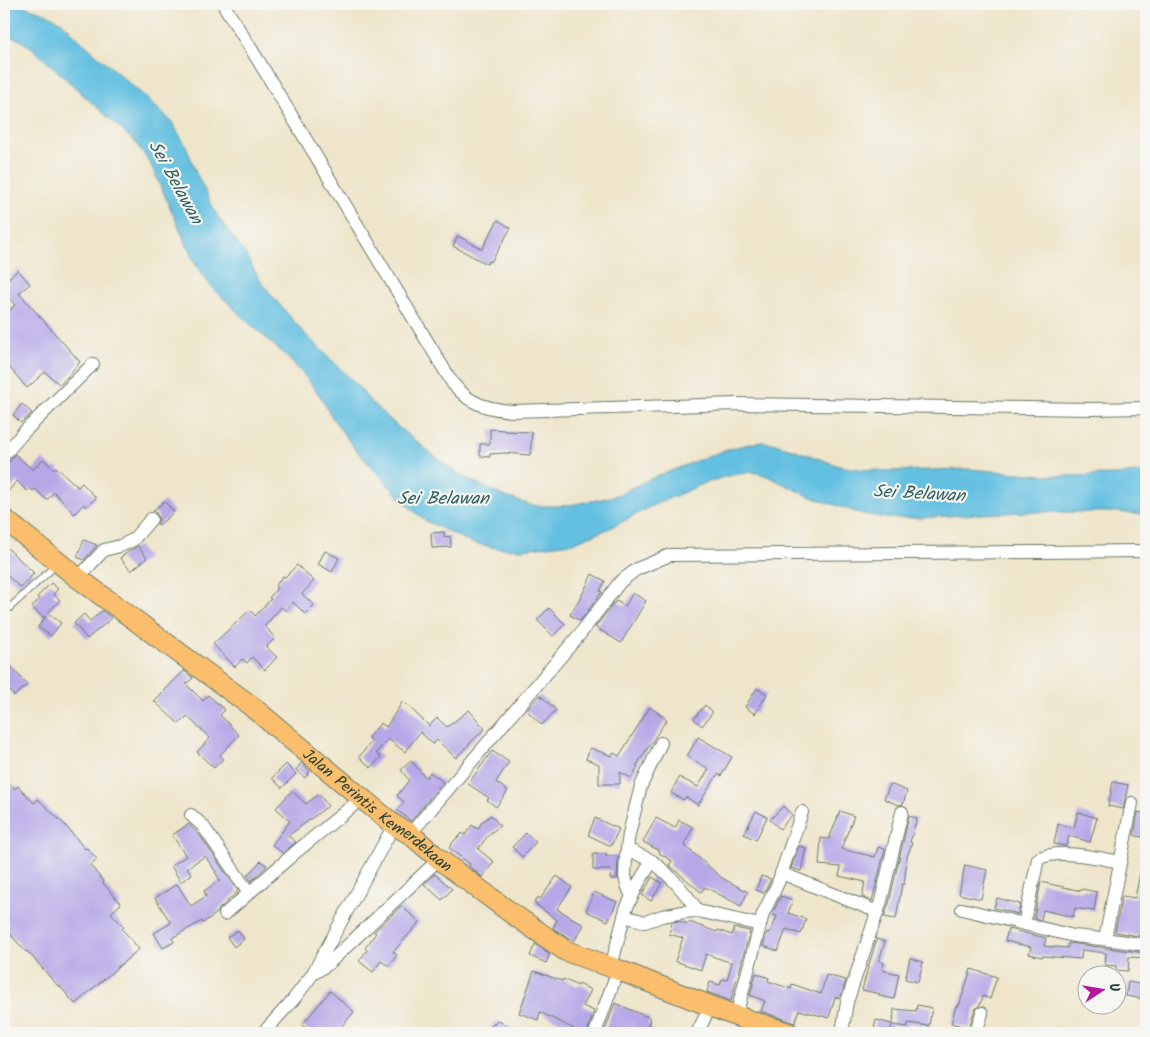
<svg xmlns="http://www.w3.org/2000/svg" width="1150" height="1037" viewBox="0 0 1150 1037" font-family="Kalam,sans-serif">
	<rect width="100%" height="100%" fill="#f6f6f2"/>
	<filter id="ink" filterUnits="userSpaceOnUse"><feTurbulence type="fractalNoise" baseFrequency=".02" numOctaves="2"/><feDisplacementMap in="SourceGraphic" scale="10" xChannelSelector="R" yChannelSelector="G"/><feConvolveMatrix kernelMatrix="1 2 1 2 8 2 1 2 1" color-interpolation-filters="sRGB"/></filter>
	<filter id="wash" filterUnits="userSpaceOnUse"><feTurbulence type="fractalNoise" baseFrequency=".0096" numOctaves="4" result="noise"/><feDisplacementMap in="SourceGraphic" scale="20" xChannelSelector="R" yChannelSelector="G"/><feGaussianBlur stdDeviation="1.12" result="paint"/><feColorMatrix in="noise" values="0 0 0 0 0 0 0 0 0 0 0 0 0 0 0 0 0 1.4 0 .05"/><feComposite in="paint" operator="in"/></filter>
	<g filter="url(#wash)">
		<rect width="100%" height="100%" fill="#eee5ca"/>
		<polygon fill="#63c0e1" stroke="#417e8a" points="4,4 18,4 45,13 62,22 83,43 143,95 171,121 186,146 196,173 218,217 246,255 260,280 273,297 306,335 356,384 371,402 398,427 451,469 468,479 503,496 531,505 540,506 560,506 570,505 607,498 617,495 652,478 725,450 753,443 763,442 772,443 795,450 839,466 858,469 889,471 968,469 1056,476 1115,475 1146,472 1146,515 1117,512 1026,512 961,515 922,518 885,518 859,513 811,497 765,475 752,472 727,476 703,484 654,505 608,529 572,543 522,549 497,548 472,543 426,521 407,505 355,449 333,419 320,396 304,375 286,356 238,313 210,285 196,265 150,163 136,143 31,47 20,40 4,34"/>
		<g id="blocks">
			<g fill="#b6a7e7">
				<polygon points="498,220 511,228 491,262 489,261 487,264 453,246 458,236 482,249"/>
				<polygon points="18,270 30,284 19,293 80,362 60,385 45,372 27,388 9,367 4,372 4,315 15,305 4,292 4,282"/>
				<polygon points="22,404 32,413 21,423 13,415"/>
				<polygon points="490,429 504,430 504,431 532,432 530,455 504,453 490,454 490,457 480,456 480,444 490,444"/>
				<polygon points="15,454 33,470 43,459 54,469 56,467 78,487 82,483 96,498 86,507 84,504 74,514 54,492 47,500 35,489 33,491 30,488 27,491 17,481 4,496 4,463 10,461"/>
				<polygon points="164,501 174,512 159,525 157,524 159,520 158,516 156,513 153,511"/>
				<polygon points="444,532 444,537 450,536 451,547 432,548 431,533"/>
				<polygon points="84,540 97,545 84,560 77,557"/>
				<polygon points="4,545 34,573 21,588 4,573"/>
				<polygon points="138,546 147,558 131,571 120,558 129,551"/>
				<polygon points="325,551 339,558 332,572 318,564"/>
				<polygon points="297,565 314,581 302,594 314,605 305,614 293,602 286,611 281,607 265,626 275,638 266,647 277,657 265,670 252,657 247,663 242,659 235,667 213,644 250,610 255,616 271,599 269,598 277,588 275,586 283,576 285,577"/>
				<polygon points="592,574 605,581 600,591 602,592 580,621 570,615 584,591"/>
				<polygon points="51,583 58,589 53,594 60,600 48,613 61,623 51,636 38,627 46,616 44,618 32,607 39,599 37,597"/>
				<polygon points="633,593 646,601 621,643 595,627 616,601 625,606"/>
				<polygon points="549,608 565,624 553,636 537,620"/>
				<polygon points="102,611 112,618 87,639 74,623 84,614 90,621"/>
				<polygon points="4,658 27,685 14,696 4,684"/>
				<polygon points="184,671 193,678 186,684 203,701 208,695 225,710 220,715 239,735 220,755 223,759 214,768 197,752 210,738 187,716 179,724 154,701"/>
				<polygon points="757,688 767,694 755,714 745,707"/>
				<polygon points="540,695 556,710 542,725 526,710"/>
				<polygon points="403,701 429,726 437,718 447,727 469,710 485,729 474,739 456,758 437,740 433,744 420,732 405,752 388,739 376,753 381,757 371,768 359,757 372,741 368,737 381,723 386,727"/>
				<polygon points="705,705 713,712 702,726 694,719"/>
				<polygon points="650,707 667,719 636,766 638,767 631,778 620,772 620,784 599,784 599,764 586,759 590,748 612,756 614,753 619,756"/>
				<polygon points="698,737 732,757 721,776 718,774 698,805 686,797 684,800 671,793 679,777 698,787 709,769 687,756"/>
				<polygon points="492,751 509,762 496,782 508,791 496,807 487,800 489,798 468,784"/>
				<polygon points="411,761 426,778 430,772 443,782 411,821 397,810 404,802 397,796 409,780 401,770"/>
				<polygon points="301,763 310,771 305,778 296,770"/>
				<polygon points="286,764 296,774 282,788 272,778"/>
				<polygon points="4,776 15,789 18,786 34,803 38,799 65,825 85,849 87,848 97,859 90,865 104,882 103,883 121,904 111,913 124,927 122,929 139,949 75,1004 59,985 58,986 27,951 26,952 11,935 4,941"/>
				<polygon points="1113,782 1128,785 1123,809 1108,806"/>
				<polygon points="890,784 907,791 903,804 899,805 884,799"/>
				<polygon points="292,791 306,804 319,794 328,806 288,836 296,842 283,853 272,845 290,821 276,808"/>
				<polygon points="783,806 792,815 780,829 770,820"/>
				<polygon points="756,811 767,817 756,840 744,834"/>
				<polygon points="840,811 854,816 841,849 875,857 878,847 885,849 872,901 862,897 865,882 839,876 841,867 819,865 821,838 829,839"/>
				<polygon points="1078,812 1097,818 1090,842 1069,836 1066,846 1054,844 1058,824 1074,828"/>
				<polygon points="1138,812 1146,814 1146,830 1145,838 1134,835"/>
				<polygon points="491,815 500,826 489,834 478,849 494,862 482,877 469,866 470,864 449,848 457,837 458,838 462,833 465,835 472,825 478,829 482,822"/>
				<polygon points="909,816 917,818 910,842 912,843 907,857 904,885 902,884 896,919 884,917 889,903"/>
				<polygon points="595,818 619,829 611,846 588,835"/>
				<polygon points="656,818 675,828 679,820 693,827 684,845 722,878 748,892 741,906 705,887 701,892 669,865 672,861 659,853 660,851 643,842"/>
				<polygon points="189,824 201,837 238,891 220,908 217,913 203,923 202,921 172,938 174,942 163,948 154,933 171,923 155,898 177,884 191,906 206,896 204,891 220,880 215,872 216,872 205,856 187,868 192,874 181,882 171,866 186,856 172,835"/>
				<polygon points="526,833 536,842 522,857 512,847"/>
				<polygon points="799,846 806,848 801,871 791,868"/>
				<polygon points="593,854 607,854 606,856 618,856 617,879 610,879 611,870 593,870"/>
				<polygon points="261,861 267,866 251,881 247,875"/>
				<polygon points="1142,863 1146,864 1146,923 1145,937 1115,932 1122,896 1135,898"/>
				<polygon points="965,865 987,870 981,899 959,894"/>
				<polygon points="435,874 452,889 442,900 424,884"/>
				<polygon points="557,876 572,887 557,909 584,925 574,941 553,928 557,920 534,903 538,897 540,899"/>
				<polygon points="761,876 771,879 764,893 756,890"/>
				<polygon points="652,877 662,883 651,901 642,895"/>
				<polygon points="1041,882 1081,891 1082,889 1097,892 1094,911 1075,908 1073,917 1043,910 1041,920 1034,918"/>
				<polygon points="594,892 617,902 608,921 586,911"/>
				<polygon points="781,896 793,900 788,913 806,919 801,934 786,929 778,951 763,946 767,932 770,933 777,916 772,914"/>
				<polygon points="997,898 1020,904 1018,914 994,908"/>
				<polygon points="401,906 420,922 393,952 397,955 389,966 381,961 373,972 359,961 367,950 365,948 376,933 374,932"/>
				<polygon points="678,921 688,924 689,922 717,932 718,930 732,935 734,928 750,931 731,1001 707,992 710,982 720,985 722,979 727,980 732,963 706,954 701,970 675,961 683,938 669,934 672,922"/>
				<polygon points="1008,929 1046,938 1044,946 1068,948 1068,943 1146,953 1146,958 1129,957 1128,971 1116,970 1116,966 1105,965 1106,953 1082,950 1081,959 1042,956 1042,957 1029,954 1031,947 1005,941"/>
				<polygon points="238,930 244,939 234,947 227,937"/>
				<polygon points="877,939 885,942 879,961 884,963 882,970 899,974 894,999 879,996 880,994 862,990 870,961"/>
				<polygon points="535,944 550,954 546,963 530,956"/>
				<polygon points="910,958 923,962 918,982 905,979"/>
				<polygon points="971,969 997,977 990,999 983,996 980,1005 977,1007 974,1011 969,1028 951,1023 956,1006 959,1006"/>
				<polygon points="534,971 562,981 563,979 578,986 579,984 591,990 583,1006 594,1011 587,1033 571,1033 574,1029 540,1012 538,1020 519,1013"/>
				<polygon points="756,973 769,978 768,981 791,989 792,984 821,994 826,975 846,980 840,998 835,997 829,1018 799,1010 795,1023 761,1011 765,1001 750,995"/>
				<polygon points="1128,982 1146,985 1144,999 1126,996"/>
				<polygon points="330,991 354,1012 336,1033 311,1033 302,1025"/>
				<polygon points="615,1003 650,1018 648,1024 652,1026 649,1033 604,1033"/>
				<polygon points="917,1005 932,1008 929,1026 908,1023 908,1027 893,1025 894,1009 916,1011"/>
				<polygon points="497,1020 521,1033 487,1033 493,1023 495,1024"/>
				<polygon points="876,1020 892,1024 890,1033 873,1033"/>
			</g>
		</g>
	</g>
	<g filter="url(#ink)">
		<use href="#blocks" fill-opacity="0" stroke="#677868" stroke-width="1"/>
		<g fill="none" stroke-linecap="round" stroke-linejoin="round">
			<defs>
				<polyline id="service" points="4,613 56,565"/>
				<g id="minor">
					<path d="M223 4 258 60 453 384C459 390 464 396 471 400 484 408 499 410 513 411L737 404 1092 409 1146 408"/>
					<polyline points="4,455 23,433 93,364"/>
					<polyline points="78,578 104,550 120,546 133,540 151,519"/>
					<polyline points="191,815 203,826 249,893"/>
					<polyline points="410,834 580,634 620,582 637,569 670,555 1146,551"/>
					<path d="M652 861C672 877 683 890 698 911"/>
					<polyline points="781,873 878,912"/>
					<polyline points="632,897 627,885 625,876 626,856 629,834 641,786 661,743"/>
					<polyline points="962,909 1074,936 1119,941 1146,945"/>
					<polyline points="225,914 297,851 362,798"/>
					<polyline points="624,916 645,922 662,916 683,912 698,911 760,925"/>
					<path d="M1024 924 1038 859C1057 848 1099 858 1120 862"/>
					<polyline points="1105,939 1132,803"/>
					<polyline points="611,967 626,909 639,882 652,861 627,849"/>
					<polyline points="316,972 328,964 439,859"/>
					<polyline points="736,1016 763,914 778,883 802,812"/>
					<polyline points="263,1033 293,1000 312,975 394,825"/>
					<polyline points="595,1033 618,970"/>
					<polyline points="697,1033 711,1005"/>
					<polyline points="842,1033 847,1002 881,901 902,812"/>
					<polyline points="976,1033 982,1013"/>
				</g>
				<g id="primary">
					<path id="s1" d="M4 519 78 578 251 706 394 825 410 834 439 859 507 910 566 951 611 967 736 1016 789 1033"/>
				</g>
			</defs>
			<use href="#service" stroke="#677868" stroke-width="8"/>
			<use href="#minor" stroke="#677868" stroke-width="14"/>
			<use href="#primary" stroke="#677868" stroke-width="22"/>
			<use href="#service" stroke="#fff" stroke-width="6"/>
			<use href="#minor" stroke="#fff" stroke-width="12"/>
			<use href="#primary" stroke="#fabe6d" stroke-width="20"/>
		</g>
	</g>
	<g text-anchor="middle" stroke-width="4.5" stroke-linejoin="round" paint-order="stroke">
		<g font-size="16" fill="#1f3d34" stroke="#f6f6f2">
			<text dy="6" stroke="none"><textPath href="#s1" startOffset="474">Jalan Perintis Kemerdekaan</textPath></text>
		</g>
		<g font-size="18" font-style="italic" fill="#305e5f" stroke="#f6f6f2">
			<text transform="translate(176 182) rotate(61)" y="6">Sei Belawan</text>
			<text transform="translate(919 493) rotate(3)" y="6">Sei Belawan</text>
			<text x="443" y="504">Sei Belawan</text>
		</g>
	</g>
	<rect width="1150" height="1037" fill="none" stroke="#f6f6f2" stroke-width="20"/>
	<g transform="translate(1102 990) rotate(78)"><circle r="24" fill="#f6f6f2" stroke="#a0aca6"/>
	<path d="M0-4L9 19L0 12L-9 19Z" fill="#b5179e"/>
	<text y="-8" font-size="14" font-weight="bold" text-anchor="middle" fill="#1f3d34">U</text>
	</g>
</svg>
